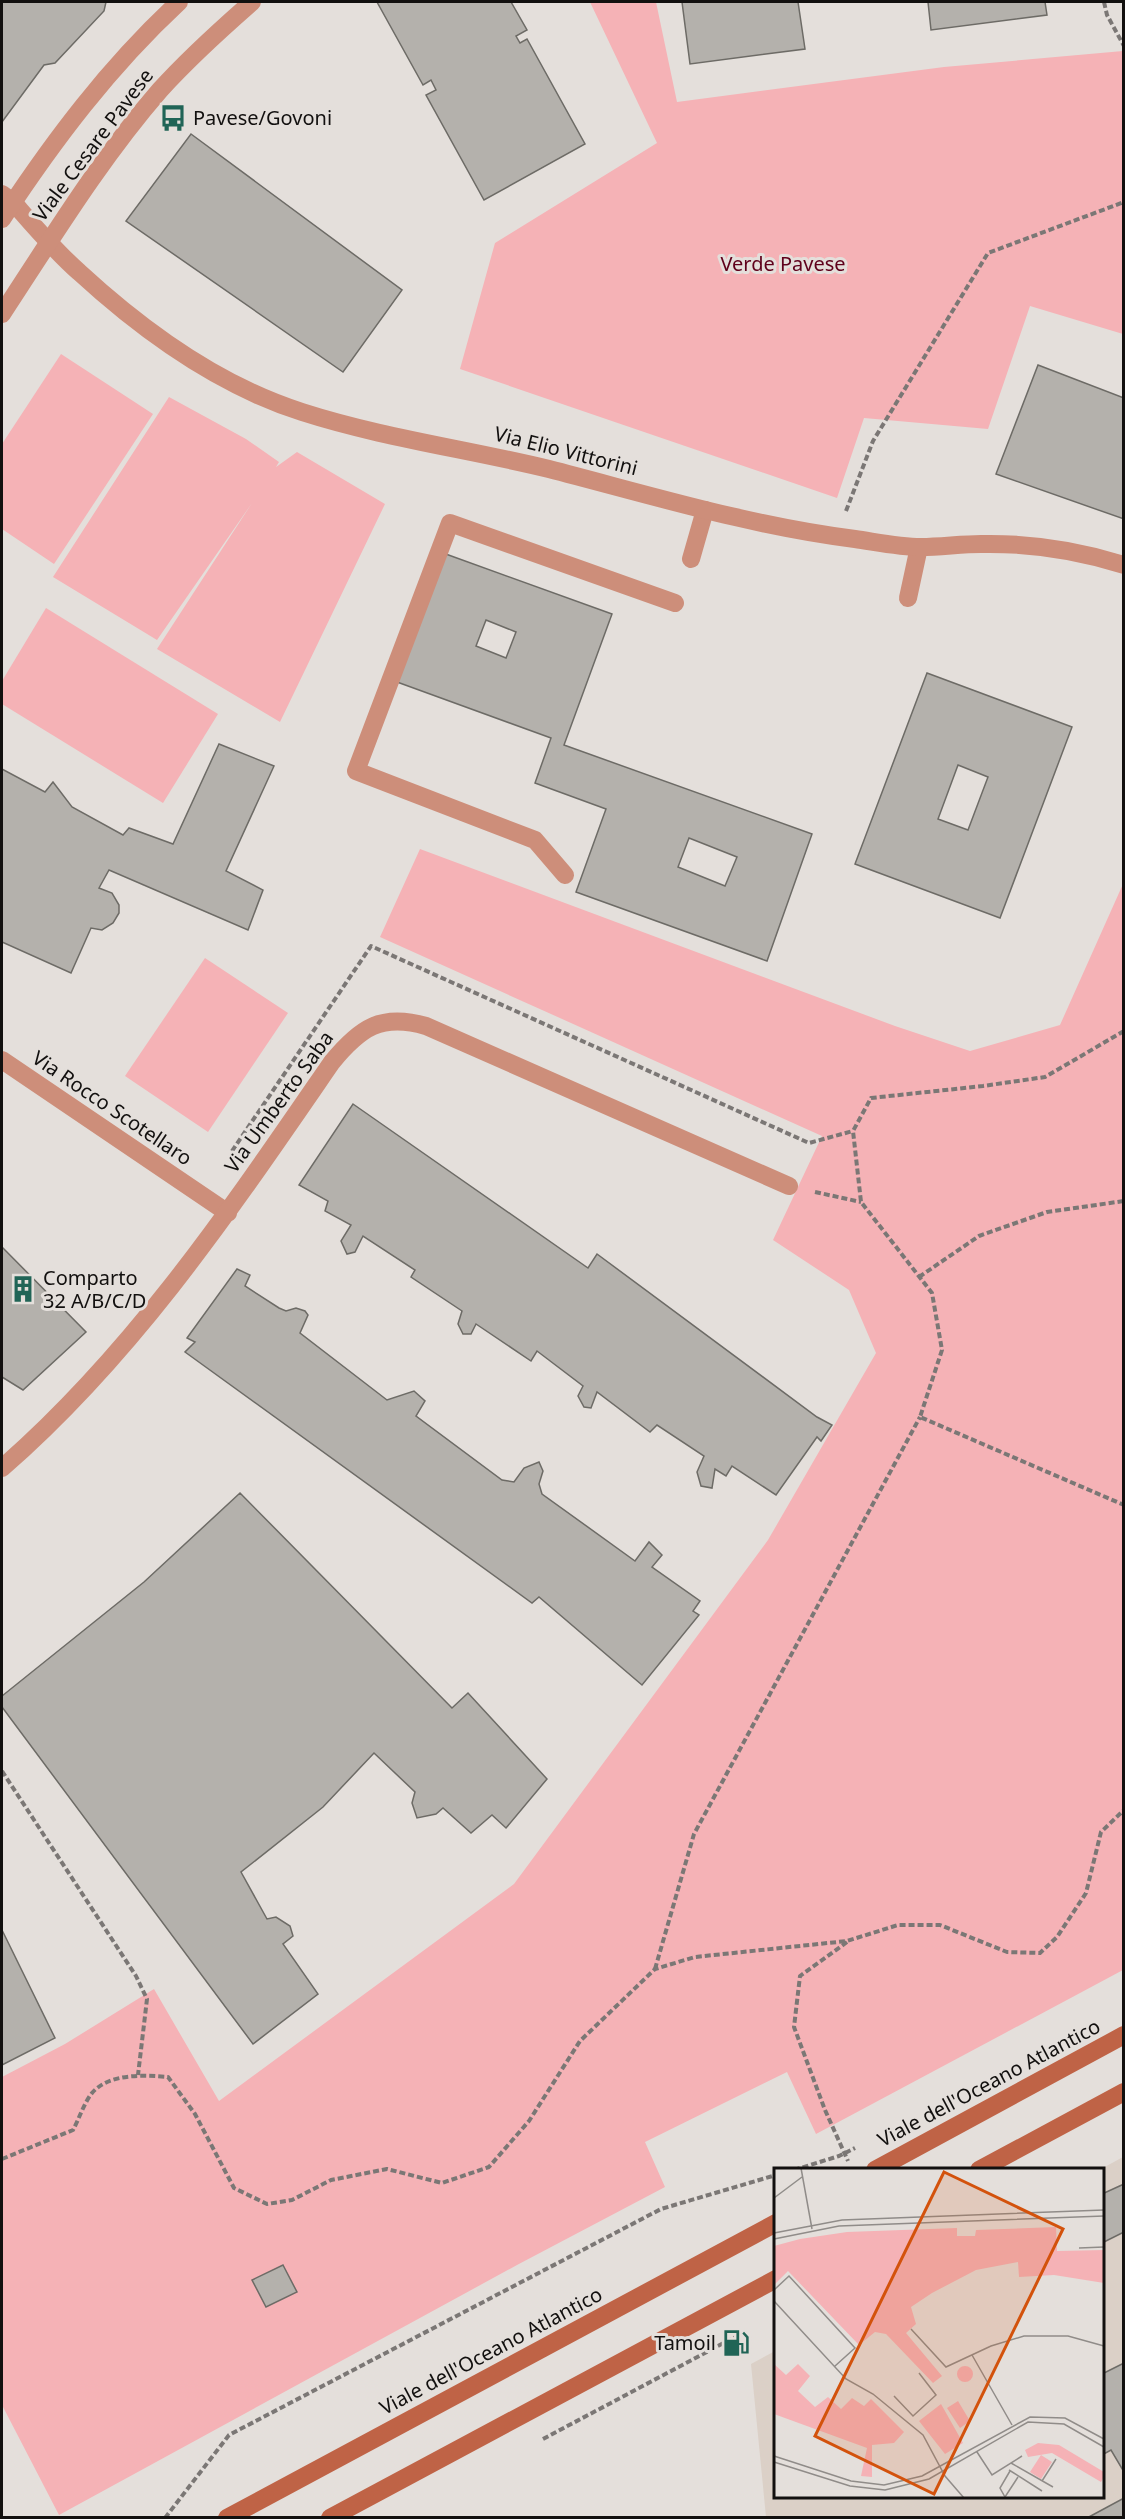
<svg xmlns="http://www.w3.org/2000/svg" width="1125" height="2519" viewBox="0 0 1125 2519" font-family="'Noto Sans',sans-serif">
	<rect width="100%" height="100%" fill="#e4dfdb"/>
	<polygon fill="#dbd0c7" points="1123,2157 1123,2517 766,2517 751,2364 775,2351 776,2496 1102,2496 1101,2169"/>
	<g fill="#f5b2b6">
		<polygon points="590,2 656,2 677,102 944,67 1123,51 1123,334 1030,306 988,429 864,418 837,498 460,369 495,243 657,143"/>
		<polygon points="61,354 153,414 54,564 2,529 2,444"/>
		<polygon points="169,397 246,439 279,462 276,467 297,452 385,504 280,722 157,649 252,503 157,640 53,577"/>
		<polygon points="46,608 218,714 163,803 2,704 2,681"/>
		<polygon points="420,849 895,1026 970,1051 1060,1025 1123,884 1123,1970 816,2134 787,2072 645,2142 665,2187 517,2265 59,2515 2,2405 2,2077 65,2044 154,1989 219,2101 514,1884 768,1540 876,1353 849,1290 773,1240 822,1136 380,937"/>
		<polygon points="205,958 288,1013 208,1132 125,1076"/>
	</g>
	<g fill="#b4b1ac" stroke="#6d6b66" stroke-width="1.5" fill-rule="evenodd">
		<polygon points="2,2 106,2 104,11 55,63 44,65 2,122"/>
		<polygon points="377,2 511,2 527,30 516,36 520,43 527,39 585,144 484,200 426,95 436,90 431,80 423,85"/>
		<polygon points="682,2 798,2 805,49 690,64"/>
		<polygon points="928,2 1045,2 1047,15 931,30"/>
		<polygon points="191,134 402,290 343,372 126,221"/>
		<polygon points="1038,365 1124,398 1124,519 996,474"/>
		<path d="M443 553 612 614 564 745 812 834 767 961 576 892 606 809 535 783 551 738 397 682ZM486 620 516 632 506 658 476 646ZM689 838 737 857 725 886 678 867Z"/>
		<path d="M927 673 1072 727 1000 918 855 864ZM958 765 988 777 968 830 938 819Z"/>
		<polygon points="219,744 274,766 226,871 263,890 248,930 109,870 99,888 112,893 119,905 119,913 113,923 102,930 91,928 71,973 2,942 2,769 45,792 53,782 72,807 123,835 129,828 173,844"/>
		<polygon points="353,1104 588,1268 597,1254 817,1417 832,1425 821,1441 817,1437 776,1495 732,1466 726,1476 715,1469 712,1488 701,1486 697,1472 704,1456 657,1425 650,1432 597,1392 591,1408 584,1407 578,1396 583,1386 537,1351 531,1361 476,1324 471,1334 463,1334 458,1324 462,1311 411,1277 415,1270 363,1236 355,1252 347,1254 341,1241 351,1225 325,1211 328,1201 299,1185"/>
		<polygon points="2,1247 86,1332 23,1390 2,1377"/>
		<polygon points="237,1269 250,1275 245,1286 279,1308 286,1311 296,1308 305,1311 308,1315 300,1333 387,1400 414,1391 425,1401 416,1416 502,1480 514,1482 524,1468 539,1462 543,1471 539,1484 542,1494 635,1561 649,1542 662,1555 652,1567 700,1601 693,1611 699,1615 642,1685 539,1597 532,1603 185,1352 195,1342 187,1338"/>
		<polygon points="240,1493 452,1708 468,1693 547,1779 506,1828 492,1815 471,1833 443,1808 436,1814 417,1818 412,1803 415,1792 374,1753 323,1807 241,1872 267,1919 276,1917 290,1926 293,1936 283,1944 318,1994 253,2044 2,1707 2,1696 144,1582"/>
		<polygon points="2,1930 55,2038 2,2065"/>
		<polygon points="1124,2184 1124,2232 1102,2243 1102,2194"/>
		<polygon points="283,2265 297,2292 266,2307 252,2280"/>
		<polygon points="1124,2363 1124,2472 1111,2450 1102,2455 1102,2374"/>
		<polygon points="1124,2498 1124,2518 1087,2518"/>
	</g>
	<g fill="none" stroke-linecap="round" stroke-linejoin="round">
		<g stroke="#7b7775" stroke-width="4" stroke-dasharray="6 3" stroke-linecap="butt">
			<polyline points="1104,2 1107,15 1124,46"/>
			<polyline points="846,511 873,441 988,253 1124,202"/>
			<polyline points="1124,1031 1045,1077 983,1086 871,1098 853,1131 861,1202 932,1293 942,1350 920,1417 1124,1505"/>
			<polyline points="232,1151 371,946 809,1143 853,1131"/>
			<polyline points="815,1192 861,1202"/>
			<polyline points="919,1277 979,1236 1047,1212 1124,1201"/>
			<polyline points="2,1771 136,1976 147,1999 138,2075"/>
			<polyline points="847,1942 800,1976 794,2027 825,2110 848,2161"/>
			<polyline points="655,1969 694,1834 920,1417"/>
			<path d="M2 2159 73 2130C79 2119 84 2103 92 2093 109 2073 144 2075 168 2077L195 2114 234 2188 267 2204 292 2200 331 2180 387 2169 442 2183 489 2167 529 2121 580 2041 655 1969 695 1957 847 1941 898 1925H940L1007 1952 1040 1953 1057 1937 1086 1893 1101 1832 1124 1810"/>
			<polyline points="794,2170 839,2156 855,2148"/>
			<polyline points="543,2439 735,2337"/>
			<polyline points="165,2518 229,2435 661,2209 776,2175"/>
		</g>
		<g stroke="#cd8e7a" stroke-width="18">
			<polyline points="691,559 705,510"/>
			<polyline points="908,598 919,547"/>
			<polyline points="565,875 535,840 356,771 450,523 675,603"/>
		</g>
		<g stroke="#cd8e7a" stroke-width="18">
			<path d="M2 194 13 202C34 226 55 251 79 272 142 330 220 386 302 412 383 438 467 449 549 469 650 495 751 526 855 539 876 542 899 547 921 547 941 547 961 544 981 544 1030 543 1077 550 1124 565"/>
			<path d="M2 219C54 140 109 67 179 2"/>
			<path d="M2 314C52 238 100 159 160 90 189 58 220 30 252 2"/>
			<polyline points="2,1060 228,1213"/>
			<path d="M2 1468C135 1352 232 1207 332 1062 360 1028 381 1013 426 1026L789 1186"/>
		</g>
		<g stroke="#bf6346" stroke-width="18">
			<polyline points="875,2170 1124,2035"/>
			<polyline points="979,2170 1124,2092"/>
			<polyline points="227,2518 776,2223"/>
			<polyline points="330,2518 776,2279"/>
		</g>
	</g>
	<defs>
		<symbol id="bus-bare" viewBox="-9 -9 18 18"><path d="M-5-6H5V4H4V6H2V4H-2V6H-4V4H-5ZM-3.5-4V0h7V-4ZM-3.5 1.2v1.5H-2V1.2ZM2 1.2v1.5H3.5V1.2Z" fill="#206456" stroke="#e4dfdb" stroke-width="2.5" paint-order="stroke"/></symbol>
		<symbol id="building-bare" viewBox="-9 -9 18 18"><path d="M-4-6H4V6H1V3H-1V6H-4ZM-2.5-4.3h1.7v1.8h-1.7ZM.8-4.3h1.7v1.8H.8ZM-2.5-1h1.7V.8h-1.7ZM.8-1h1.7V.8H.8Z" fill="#206456" stroke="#e4dfdb" stroke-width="2.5" paint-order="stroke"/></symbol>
		<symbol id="fuel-bare" viewBox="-9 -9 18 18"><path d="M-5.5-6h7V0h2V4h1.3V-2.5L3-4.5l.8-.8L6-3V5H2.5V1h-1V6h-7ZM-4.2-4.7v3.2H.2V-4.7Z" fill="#206456" stroke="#e4dfdb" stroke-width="2.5" paint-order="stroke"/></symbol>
	</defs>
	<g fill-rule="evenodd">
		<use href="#bus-bare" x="154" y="99" width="38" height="38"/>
		<use href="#building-bare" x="4" y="1270" width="38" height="38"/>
		<use href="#fuel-bare" x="717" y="2324" width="38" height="38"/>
	</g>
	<g text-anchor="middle" stroke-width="6" stroke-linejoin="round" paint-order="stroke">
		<g font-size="20" fill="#12100f" stroke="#e4dfdb" text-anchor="start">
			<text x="193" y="125">Pavese/Govoni</text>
			<text x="43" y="1285">Comparto<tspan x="43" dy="23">32 A/B/C/D</tspan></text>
			<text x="716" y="2350" text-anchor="end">Tamoil</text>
		</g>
		<g font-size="20" fill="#12100f" stroke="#e4dfdb">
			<text transform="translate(93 145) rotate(-53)" y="7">Viale Cesare Pavese</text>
			<text transform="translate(566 451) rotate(14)" y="7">Via Elio Vittorini</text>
			<text transform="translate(279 1102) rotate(-54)" y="7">Via Umberto Saba</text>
			<text transform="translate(112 1108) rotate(34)" y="7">Via Rocco Scotellaro</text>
			<text transform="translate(989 2083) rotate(-28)" y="7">Viale dell'Oceano Atlantico</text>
			<text transform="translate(491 2351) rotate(-28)" y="7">Viale dell'Oceano Atlantico</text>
		</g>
		<g font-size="20" fill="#5f001b" stroke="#e4dfdb">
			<text x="783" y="271">Verde Pavese</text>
		</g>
	</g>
	<g transform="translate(774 2168)">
		<rect width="330" height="330" fill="#e4dfdb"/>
		<path d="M282 59 283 83 330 82V115L280 107 245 109 244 94 202 102 158 125 137 139 142 156 132 165 168 208 159 215 112 166 101 164 85 177 14 103 0 117V78L26 71 73 64 183 60V68H201L202 62ZM0 196 12 207 24 196 36 208 24 223 41 239 54 229 67 241 78 230 90 238 97 231 130 264 120 275 98 277V309L87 308 93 280 0 246ZM183 206a8 8 0 1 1 16 0a8 8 0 1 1-16 0ZM184 233 196 253 186 260 173 240ZM167 236 189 275 171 286 145 253ZM264 275 285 277 330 304V309L327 314 278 285 254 289 251 282ZM267 287 278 294 267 311 256 304Z" fill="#f5b2b6"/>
		<path fill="none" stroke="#908c89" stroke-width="1.5" d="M27 0 38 61M0 30 28 9M0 65 68 52 330 42M0 71 65 58 330 48M305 80 330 79M0 122 15 108 81 180 61 198M0 133 72 211 99 226 149 267 171 308 190 330M137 161 172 199 217 178 250 168H294L330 178M198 187 238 257M120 228 139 248 162 227 145 205M203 284 218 307 248 288M0 288 77 313 110 317 148 308 256 249 291 250 330 271M0 294 76 318 111 322 155 311 254 254 290 256 330 279M237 295 279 319M235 302 268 323M236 303 226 320 231 329 244 309M268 313 282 291"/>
		<path fill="#d3520c" fill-opacity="0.15" stroke="#d3520c" stroke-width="3" d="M170 4 289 61 160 326 41 268Z"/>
		<rect width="330" height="330" fill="none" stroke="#12100f" stroke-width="3"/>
	</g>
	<rect width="1125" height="2519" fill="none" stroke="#12100f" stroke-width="6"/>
</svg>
